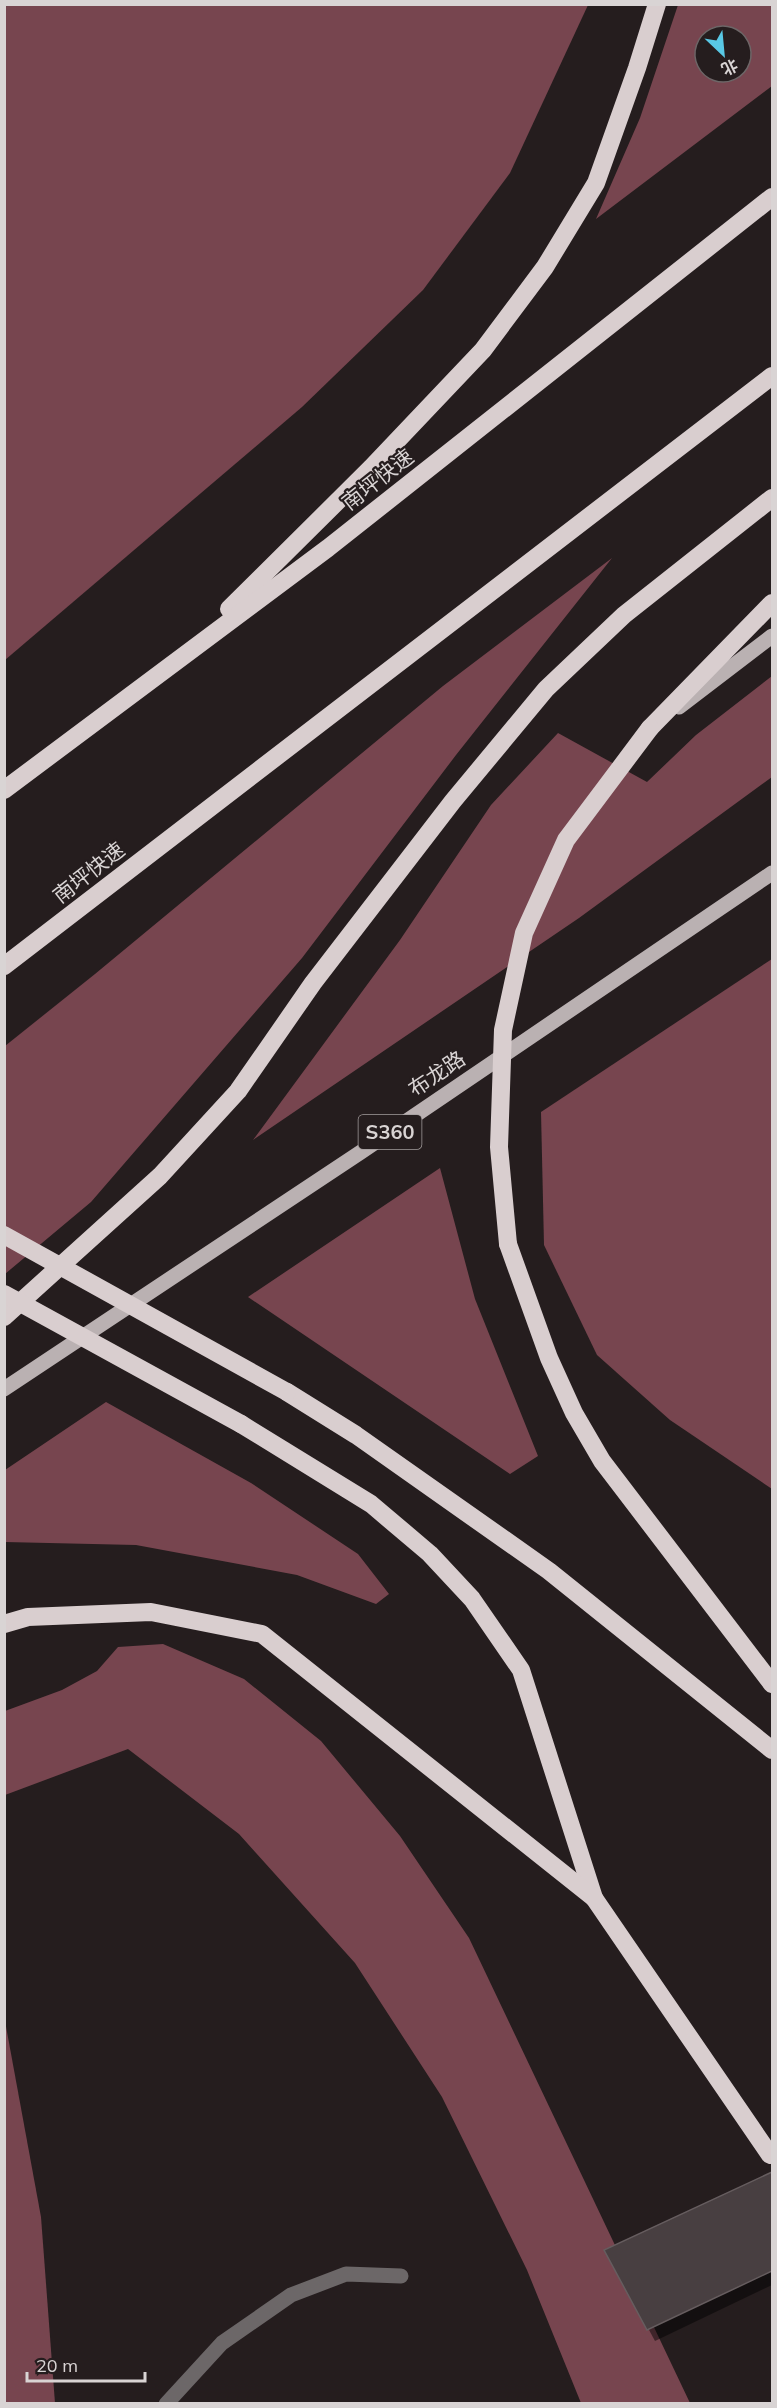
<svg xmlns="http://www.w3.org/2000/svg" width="777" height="2408" viewBox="0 0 777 2408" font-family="Mulish,'Noto Sans SC',sans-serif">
	<rect width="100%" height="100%" fill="#251d1e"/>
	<g fill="#77454f" fill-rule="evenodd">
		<polygon points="5,4 588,5 510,173 423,290 302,407 5,660"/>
		<path d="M678 5H772V86L596 219 640 118ZM705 36H741V72H705Z"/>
		<polygon points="612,558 456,755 302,958 91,1202 5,1274 5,1046 95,974 443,686"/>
		<polygon points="772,676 772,777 579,918 253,1140 400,940 491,805 558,733 647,782 696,735"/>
		<polygon points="772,959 772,1489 670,1420 597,1355 544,1245 541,1112"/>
		<polygon points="440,1168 475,1299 538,1456 510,1474 248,1297"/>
		<polygon points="106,1402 251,1483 358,1554 389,1594 376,1604 297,1575 136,1545 5,1542 5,1470"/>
		<polygon points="163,1644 244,1679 321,1741 400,1836 469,1938 690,2403 581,2403 527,2270 442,2097 355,1963 239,1834 128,1749 5,1795 5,1711 62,1690 97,1671 118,1647"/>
		<polygon points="5,2021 41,2217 55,2403 5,2403"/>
	</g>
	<polygon fill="#0007" points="772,2173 772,2285 655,2341 606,2250"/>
	<polygon fill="#483f41" stroke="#665d5f" stroke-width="1.5" points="772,2172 772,2271 647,2330 604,2250"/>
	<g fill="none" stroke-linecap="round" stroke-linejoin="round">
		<polyline stroke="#6c6768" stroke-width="15" points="166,2404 222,2343 291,2295 346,2274 401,2276"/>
		<g stroke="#bab1b2" stroke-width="15">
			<polyline points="679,707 772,636"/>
			<polyline points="4,1389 361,1152 772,873"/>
		</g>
		<g stroke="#d9cecf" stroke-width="18">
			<polyline points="229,609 371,468 483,350 545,267 596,183 637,68 657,4"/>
			<polyline points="650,728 772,603"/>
			<polyline points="4,790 328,548 772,197"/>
			<polyline points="4,966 772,376"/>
			<polyline points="508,1244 549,1358 574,1413 602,1461 772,1684"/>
			<polyline points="4,1317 160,1176 238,1091 313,983 453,801 546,689 624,615 772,498"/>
			<polyline points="287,1392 356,1435 549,1571 772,1750"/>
			<polyline points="241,1424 371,1504 430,1554 472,1599 521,1670 594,1898 770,2155"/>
			<polyline points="4,1624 28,1617 151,1612 262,1634 594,1898"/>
		</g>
		<g stroke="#d9cecf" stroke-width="18">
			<polyline points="4,1235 287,1392"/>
			<polyline points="508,1244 499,1147 503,1030 524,933 566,840 650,728"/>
			<polyline points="4,1294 241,1424"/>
		</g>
	</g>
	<g text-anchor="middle" stroke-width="4.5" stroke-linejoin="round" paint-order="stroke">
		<rect fill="#251d1e" stroke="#a39d9d" stroke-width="1.5" x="358.5" y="1115" width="63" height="34" rx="4.5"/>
		<g font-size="20" font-weight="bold" fill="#d9d4d4">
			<text x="390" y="1139">S360</text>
		</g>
		<g font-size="21" fill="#d9d4d4" stroke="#251d1e">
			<text transform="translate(378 480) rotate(-38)" y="7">南坪快速</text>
			<text transform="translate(89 873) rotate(-38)" y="7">南坪快速</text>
			<text transform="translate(437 1074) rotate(-34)" y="7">布龙路</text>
		</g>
	</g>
	<rect width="777" height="2408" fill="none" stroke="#d9d4d4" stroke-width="12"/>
	<g transform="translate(723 54) rotate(154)"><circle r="28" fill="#251d1e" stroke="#6d6667" stroke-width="1.5"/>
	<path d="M0-4.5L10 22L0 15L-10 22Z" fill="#59c8e5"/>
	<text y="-9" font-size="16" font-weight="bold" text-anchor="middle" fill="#d9d4d4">北</text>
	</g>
	<path d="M27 2372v9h118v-9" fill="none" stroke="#d9d4d4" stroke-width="3"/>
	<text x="36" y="2372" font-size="18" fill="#d9d4d4" stroke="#251d1e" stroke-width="4.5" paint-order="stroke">20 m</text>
</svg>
